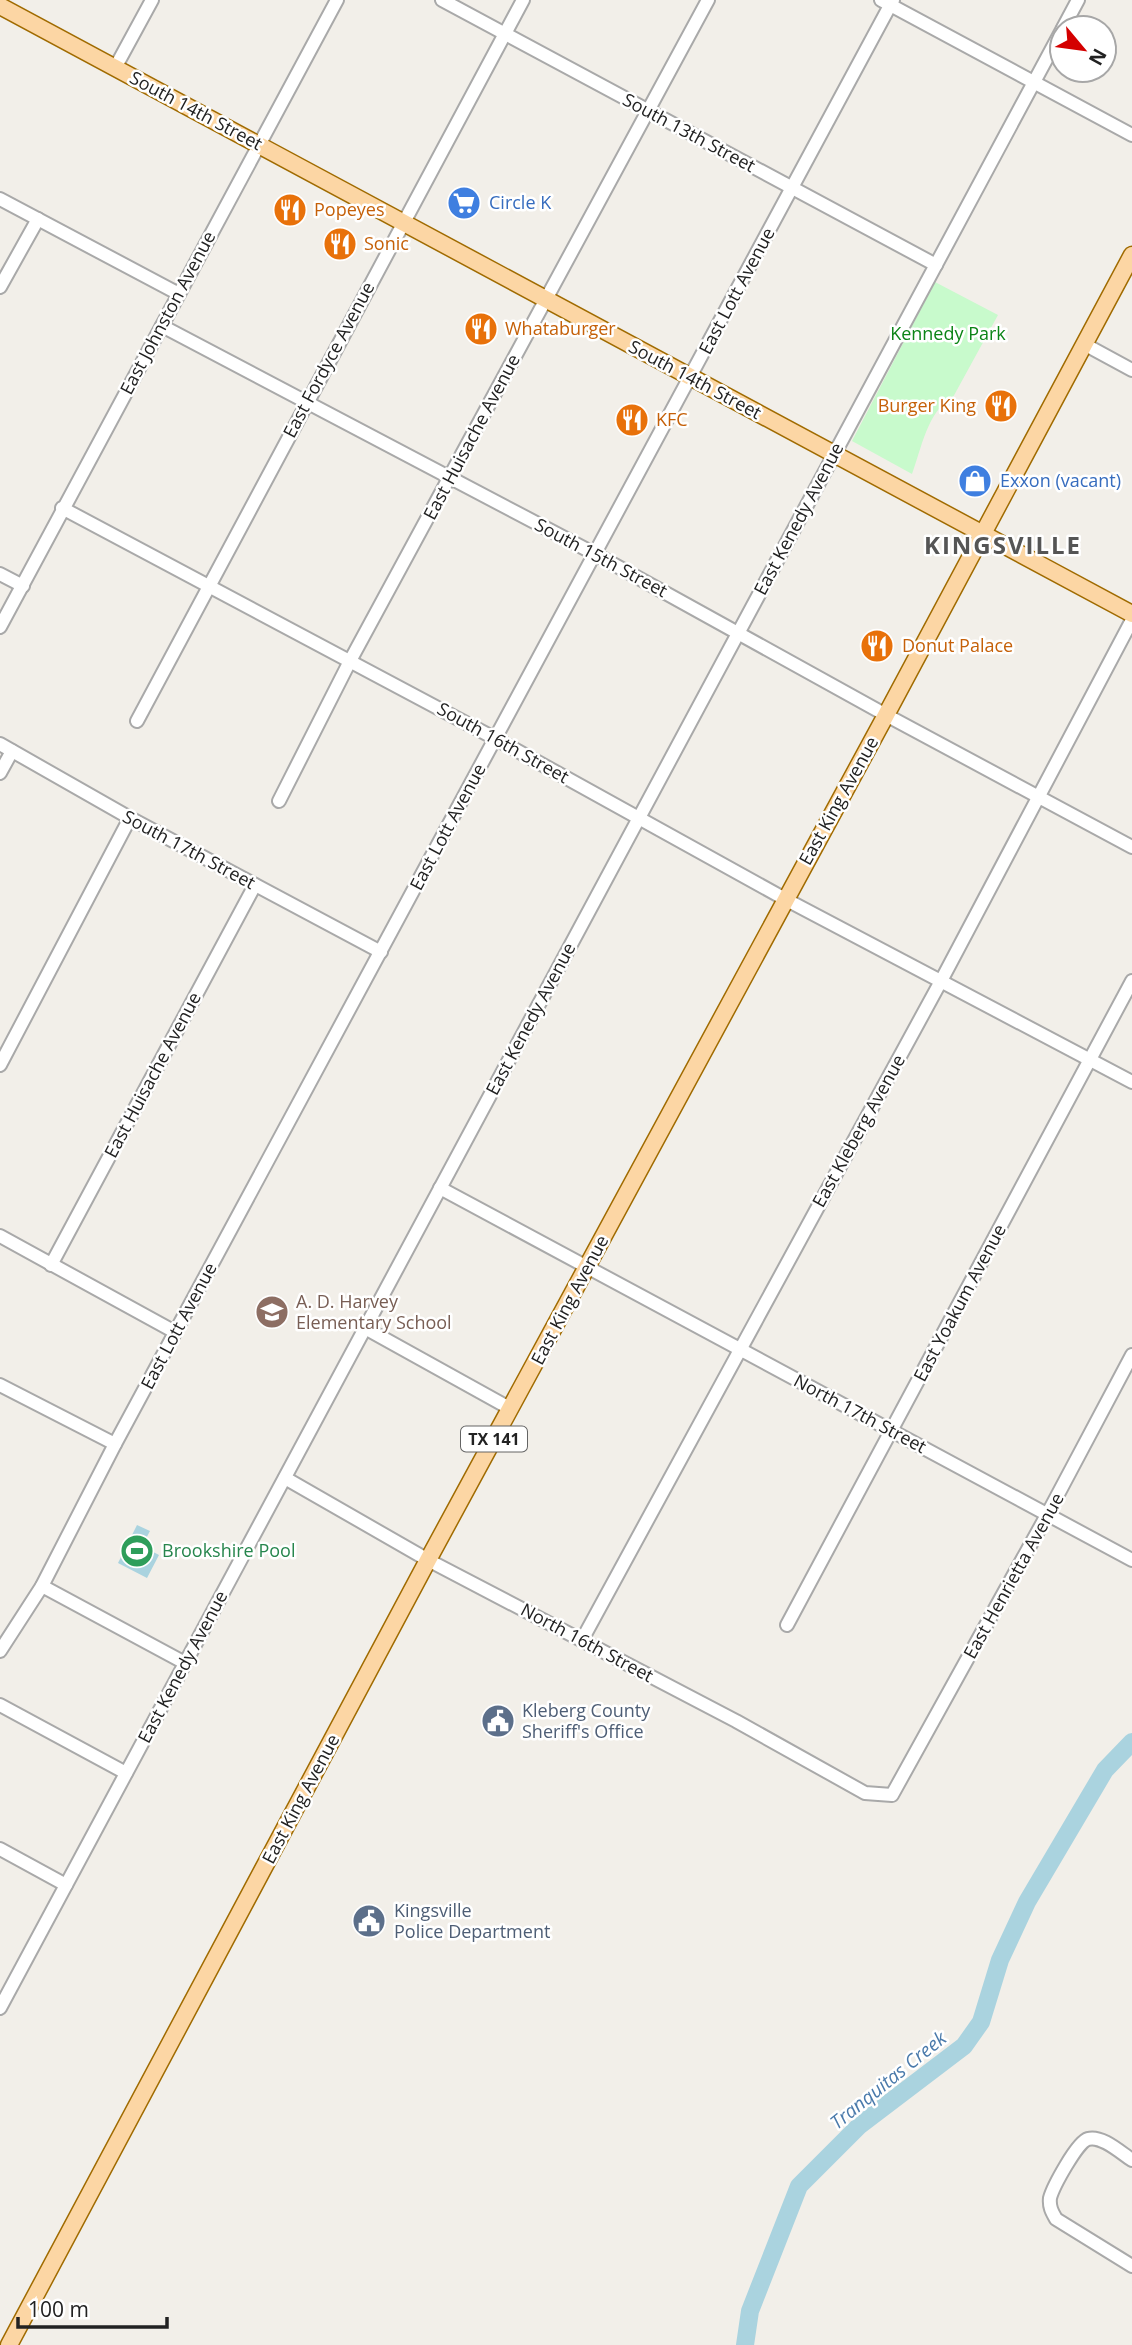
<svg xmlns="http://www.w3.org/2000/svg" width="1132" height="2345" viewBox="0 0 1132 2345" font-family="'Open Sans',sans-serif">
	<rect width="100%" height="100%" fill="#f2efe9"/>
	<path fill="#c8facc" d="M935 282 998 315 952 399C928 409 921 450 912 474L852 441Z"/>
	<polygon fill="#aad3df" points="137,1525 150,1531 142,1546 159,1555 147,1578 118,1563"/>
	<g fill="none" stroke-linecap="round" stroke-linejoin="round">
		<polyline stroke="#aad3df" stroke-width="18" points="745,2345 750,2311 799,2186 860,2125 964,2046 981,2022 1000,1960 1027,1902 1105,1770 1132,1742"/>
		<defs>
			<g id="minor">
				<polyline points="442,0 936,265"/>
				<polyline points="881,0 1132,135"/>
				<polyline points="1063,28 1078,0"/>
				<polyline points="115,68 152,0"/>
				<polyline points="0,199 179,294"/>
				<polyline points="0,287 38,219"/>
				<polyline points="162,326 595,554 886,715 1132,847"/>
				<polyline points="1084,344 1132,370"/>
				<polyline points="62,508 496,739 785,899 1132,1082"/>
				<polyline points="0,574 23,586"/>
				<polyline points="0,627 337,0"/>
				<polyline points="137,721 523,0"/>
				<polyline points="0,744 130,818 381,952"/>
				<polyline points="0,773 12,751"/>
				<polyline points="279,801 350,661 708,0"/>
				<polyline points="0,1065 130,818"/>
				<polyline points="440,1188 1132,1560"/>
				<polyline points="0,1236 175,1332"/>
				<polyline points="51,1265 255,885"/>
				<polyline points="365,1328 511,1409"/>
				<polyline points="0,1385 115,1444"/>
				<polyline points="285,1478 428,1560 736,1721 865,1793 892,1795 1047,1515 1132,1355"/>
				<polyline points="42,1586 185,1663"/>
				<polyline points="787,1625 1132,981"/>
				<polyline points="582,1640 941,981 1132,620"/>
				<polyline points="0,1651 42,1586 115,1444 893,0"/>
				<polyline points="0,1705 126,1773"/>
				<polyline points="0,1849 66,1885"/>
				<polyline points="0,2008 1062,30"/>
				<path d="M1132 2160C1121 2153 1102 2135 1088 2139 1077 2142 1053 2187 1050 2198 1049 2207 1052 2212 1056 2219L1132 2266"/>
			</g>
			<g id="major">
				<polyline points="0,6 1132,614"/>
				<polyline points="9,2345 428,1560 886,715 1132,255"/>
			</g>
		</defs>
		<use href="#minor" stroke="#a9a9a9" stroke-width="16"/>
		<use href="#major" stroke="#a06b00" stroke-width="19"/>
		<use href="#minor" stroke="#fff" stroke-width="12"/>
		<use href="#major" stroke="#fcd6a4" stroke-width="16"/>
	</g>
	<defs>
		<symbol id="supermarket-disc" viewBox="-11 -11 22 22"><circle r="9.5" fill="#3f7fe0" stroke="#fff"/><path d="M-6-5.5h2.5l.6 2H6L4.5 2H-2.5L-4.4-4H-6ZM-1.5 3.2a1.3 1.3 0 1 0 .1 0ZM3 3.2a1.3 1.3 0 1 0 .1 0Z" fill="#fff"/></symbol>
		<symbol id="restaurant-disc" viewBox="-11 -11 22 22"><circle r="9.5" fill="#e8710a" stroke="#fff"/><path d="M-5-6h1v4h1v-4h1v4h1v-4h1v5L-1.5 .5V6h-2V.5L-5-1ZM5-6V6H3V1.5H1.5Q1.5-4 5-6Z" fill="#fff"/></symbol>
		<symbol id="shop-disc" viewBox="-11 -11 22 22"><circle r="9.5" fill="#3f7fe0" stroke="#fff"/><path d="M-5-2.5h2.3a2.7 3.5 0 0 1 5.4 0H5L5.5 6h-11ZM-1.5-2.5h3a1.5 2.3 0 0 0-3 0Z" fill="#fff"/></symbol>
		<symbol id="school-disc" viewBox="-11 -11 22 22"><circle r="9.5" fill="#8d6e63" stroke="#fff"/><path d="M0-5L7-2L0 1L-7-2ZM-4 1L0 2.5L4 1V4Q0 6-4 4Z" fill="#fff"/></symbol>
		<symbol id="stadium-disc" viewBox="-11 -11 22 22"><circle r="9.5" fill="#2e9e5b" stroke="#fff"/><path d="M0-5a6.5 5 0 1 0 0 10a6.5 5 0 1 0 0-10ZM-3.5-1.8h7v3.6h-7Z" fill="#fff"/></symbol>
		<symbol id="civic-disc" viewBox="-11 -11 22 22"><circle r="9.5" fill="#5c6f8a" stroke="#fff"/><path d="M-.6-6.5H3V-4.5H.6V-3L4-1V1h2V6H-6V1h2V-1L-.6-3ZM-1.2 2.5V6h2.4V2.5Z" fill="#fff"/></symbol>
	</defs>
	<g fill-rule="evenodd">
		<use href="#supermarket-disc" x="445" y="184" width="38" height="38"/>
		<use href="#restaurant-disc" x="271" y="191" width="38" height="38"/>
		<use href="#restaurant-disc" x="321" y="225" width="38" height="38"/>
		<use href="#restaurant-disc" x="462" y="310" width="38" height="38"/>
		<use href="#restaurant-disc" x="982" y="387" width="38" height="38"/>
		<use href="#restaurant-disc" x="613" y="401" width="38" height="38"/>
		<use href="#shop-disc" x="956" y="462" width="38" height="38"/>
		<use href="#restaurant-disc" x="858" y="627" width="38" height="38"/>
		<use href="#school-disc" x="253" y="1293" width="38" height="38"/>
		<use href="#stadium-disc" x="118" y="1532" width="38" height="38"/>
		<use href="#civic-disc" x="479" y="1702" width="38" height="38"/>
		<use href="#civic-disc" x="350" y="1902" width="38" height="38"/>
	</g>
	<g text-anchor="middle" stroke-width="5" stroke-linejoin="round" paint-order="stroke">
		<rect fill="#fff" stroke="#646464" stroke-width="2" x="461" y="1426.5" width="66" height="25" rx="5"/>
		<g font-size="16" font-weight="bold" fill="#222">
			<text x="494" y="1445">TX 141</text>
		</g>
		<g font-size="18" fill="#222" stroke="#fff">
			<text transform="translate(196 111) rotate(28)" y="6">South 14th Street</text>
			<text transform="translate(689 133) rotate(28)" y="6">South 13th Street</text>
			<text transform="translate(737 291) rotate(-62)" y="6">East Lott Avenue</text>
			<text transform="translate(168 313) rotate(-62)" y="6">East Johnston Avenue</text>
			<text transform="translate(329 360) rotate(-62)" y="6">East Fordyce Avenue</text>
			<text transform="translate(695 380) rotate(28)" y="6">South 14th Street</text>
			<text transform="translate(472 437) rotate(-62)" y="6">East Huisache Avenue</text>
			<text transform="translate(799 519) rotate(-62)" y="6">East Kenedy Avenue</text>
			<text transform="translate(601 558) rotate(28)" y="6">South 15th Street</text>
			<text transform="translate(503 743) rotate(29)" y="6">South 16th Street</text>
			<text transform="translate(839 801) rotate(-61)" y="6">East King Avenue</text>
			<text transform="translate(448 827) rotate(-62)" y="6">East Lott Avenue</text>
			<text transform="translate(189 850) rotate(28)" y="6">South 17th Street</text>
			<text transform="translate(531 1019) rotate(-62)" y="6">East Kenedy Avenue</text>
			<text transform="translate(153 1075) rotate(-62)" y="6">East Huisache Avenue</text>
			<text transform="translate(859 1131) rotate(-61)" y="6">East Kleberg Avenue</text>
			<text transform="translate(570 1300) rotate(-62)" y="6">East King Avenue</text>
			<text transform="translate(960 1303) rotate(-62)" y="6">East Yoakum Avenue</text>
			<text transform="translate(179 1326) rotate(-62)" y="6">East Lott Avenue</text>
			<text transform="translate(860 1414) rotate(28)" y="6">North 17th Street</text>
			<text transform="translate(1014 1576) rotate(-61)" y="6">East Henrietta Avenue</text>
			<text transform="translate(587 1643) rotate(28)" y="6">North 16th Street</text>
			<text transform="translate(183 1667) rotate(-62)" y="6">East Kenedy Avenue</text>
			<text transform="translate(301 1799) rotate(-62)" y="6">East King Avenue</text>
		</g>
		<g font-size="18" fill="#366cbe" stroke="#fff" text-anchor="start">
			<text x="489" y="209">Circle K</text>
			<text x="1000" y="487">Exxon (vacant)</text>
		</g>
		<g font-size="18" fill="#c56008" stroke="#fff" text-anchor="start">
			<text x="314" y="216">Popeyes</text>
			<text x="364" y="250">Sonic</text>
			<text x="505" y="335">Whataburger</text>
			<text x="976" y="412" text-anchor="end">Burger King</text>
			<text x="656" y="426">KFC</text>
			<text x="902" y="652">Donut Palace</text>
		</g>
		<g font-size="18" fill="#0c8416" stroke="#fff">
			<text x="948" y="340">Kennedy Park</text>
		</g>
		<g font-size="18" fill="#785e54" stroke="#fff" text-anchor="start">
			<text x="296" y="1308">A. D. Harvey<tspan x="296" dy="21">Elementary School</tspan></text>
		</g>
		<g font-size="18" fill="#27864d" stroke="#fff" text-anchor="start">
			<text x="162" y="1557">Brookshire Pool</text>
		</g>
		<g font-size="18" fill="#4e5e75" stroke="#fff" text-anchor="start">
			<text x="522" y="1717">Kleberg County<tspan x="522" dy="21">Sheriff's Office</tspan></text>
			<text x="394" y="1917">Kingsville<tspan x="394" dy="21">Police Department</tspan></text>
		</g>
		<g font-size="19" font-style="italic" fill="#4a7aab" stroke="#fff">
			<text transform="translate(888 2080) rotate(-39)" y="7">Tranquitas Creek</text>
		</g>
		<g font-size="24" font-weight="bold" letter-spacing="2" fill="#555" stroke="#fff">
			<text x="1003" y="554">KINGSVILLE</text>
		</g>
	</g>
	<g transform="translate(1083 49) rotate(119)"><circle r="33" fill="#ffffff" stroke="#a7a7a7" stroke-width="2"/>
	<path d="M0-5L12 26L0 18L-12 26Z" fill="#d40000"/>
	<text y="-10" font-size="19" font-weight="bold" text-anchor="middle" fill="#222222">N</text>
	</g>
	<path d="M18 2317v10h149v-10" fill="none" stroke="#222222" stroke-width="3.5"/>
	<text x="28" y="2317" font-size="21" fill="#222222" stroke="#ffffff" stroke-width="5" paint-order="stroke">100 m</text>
</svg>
